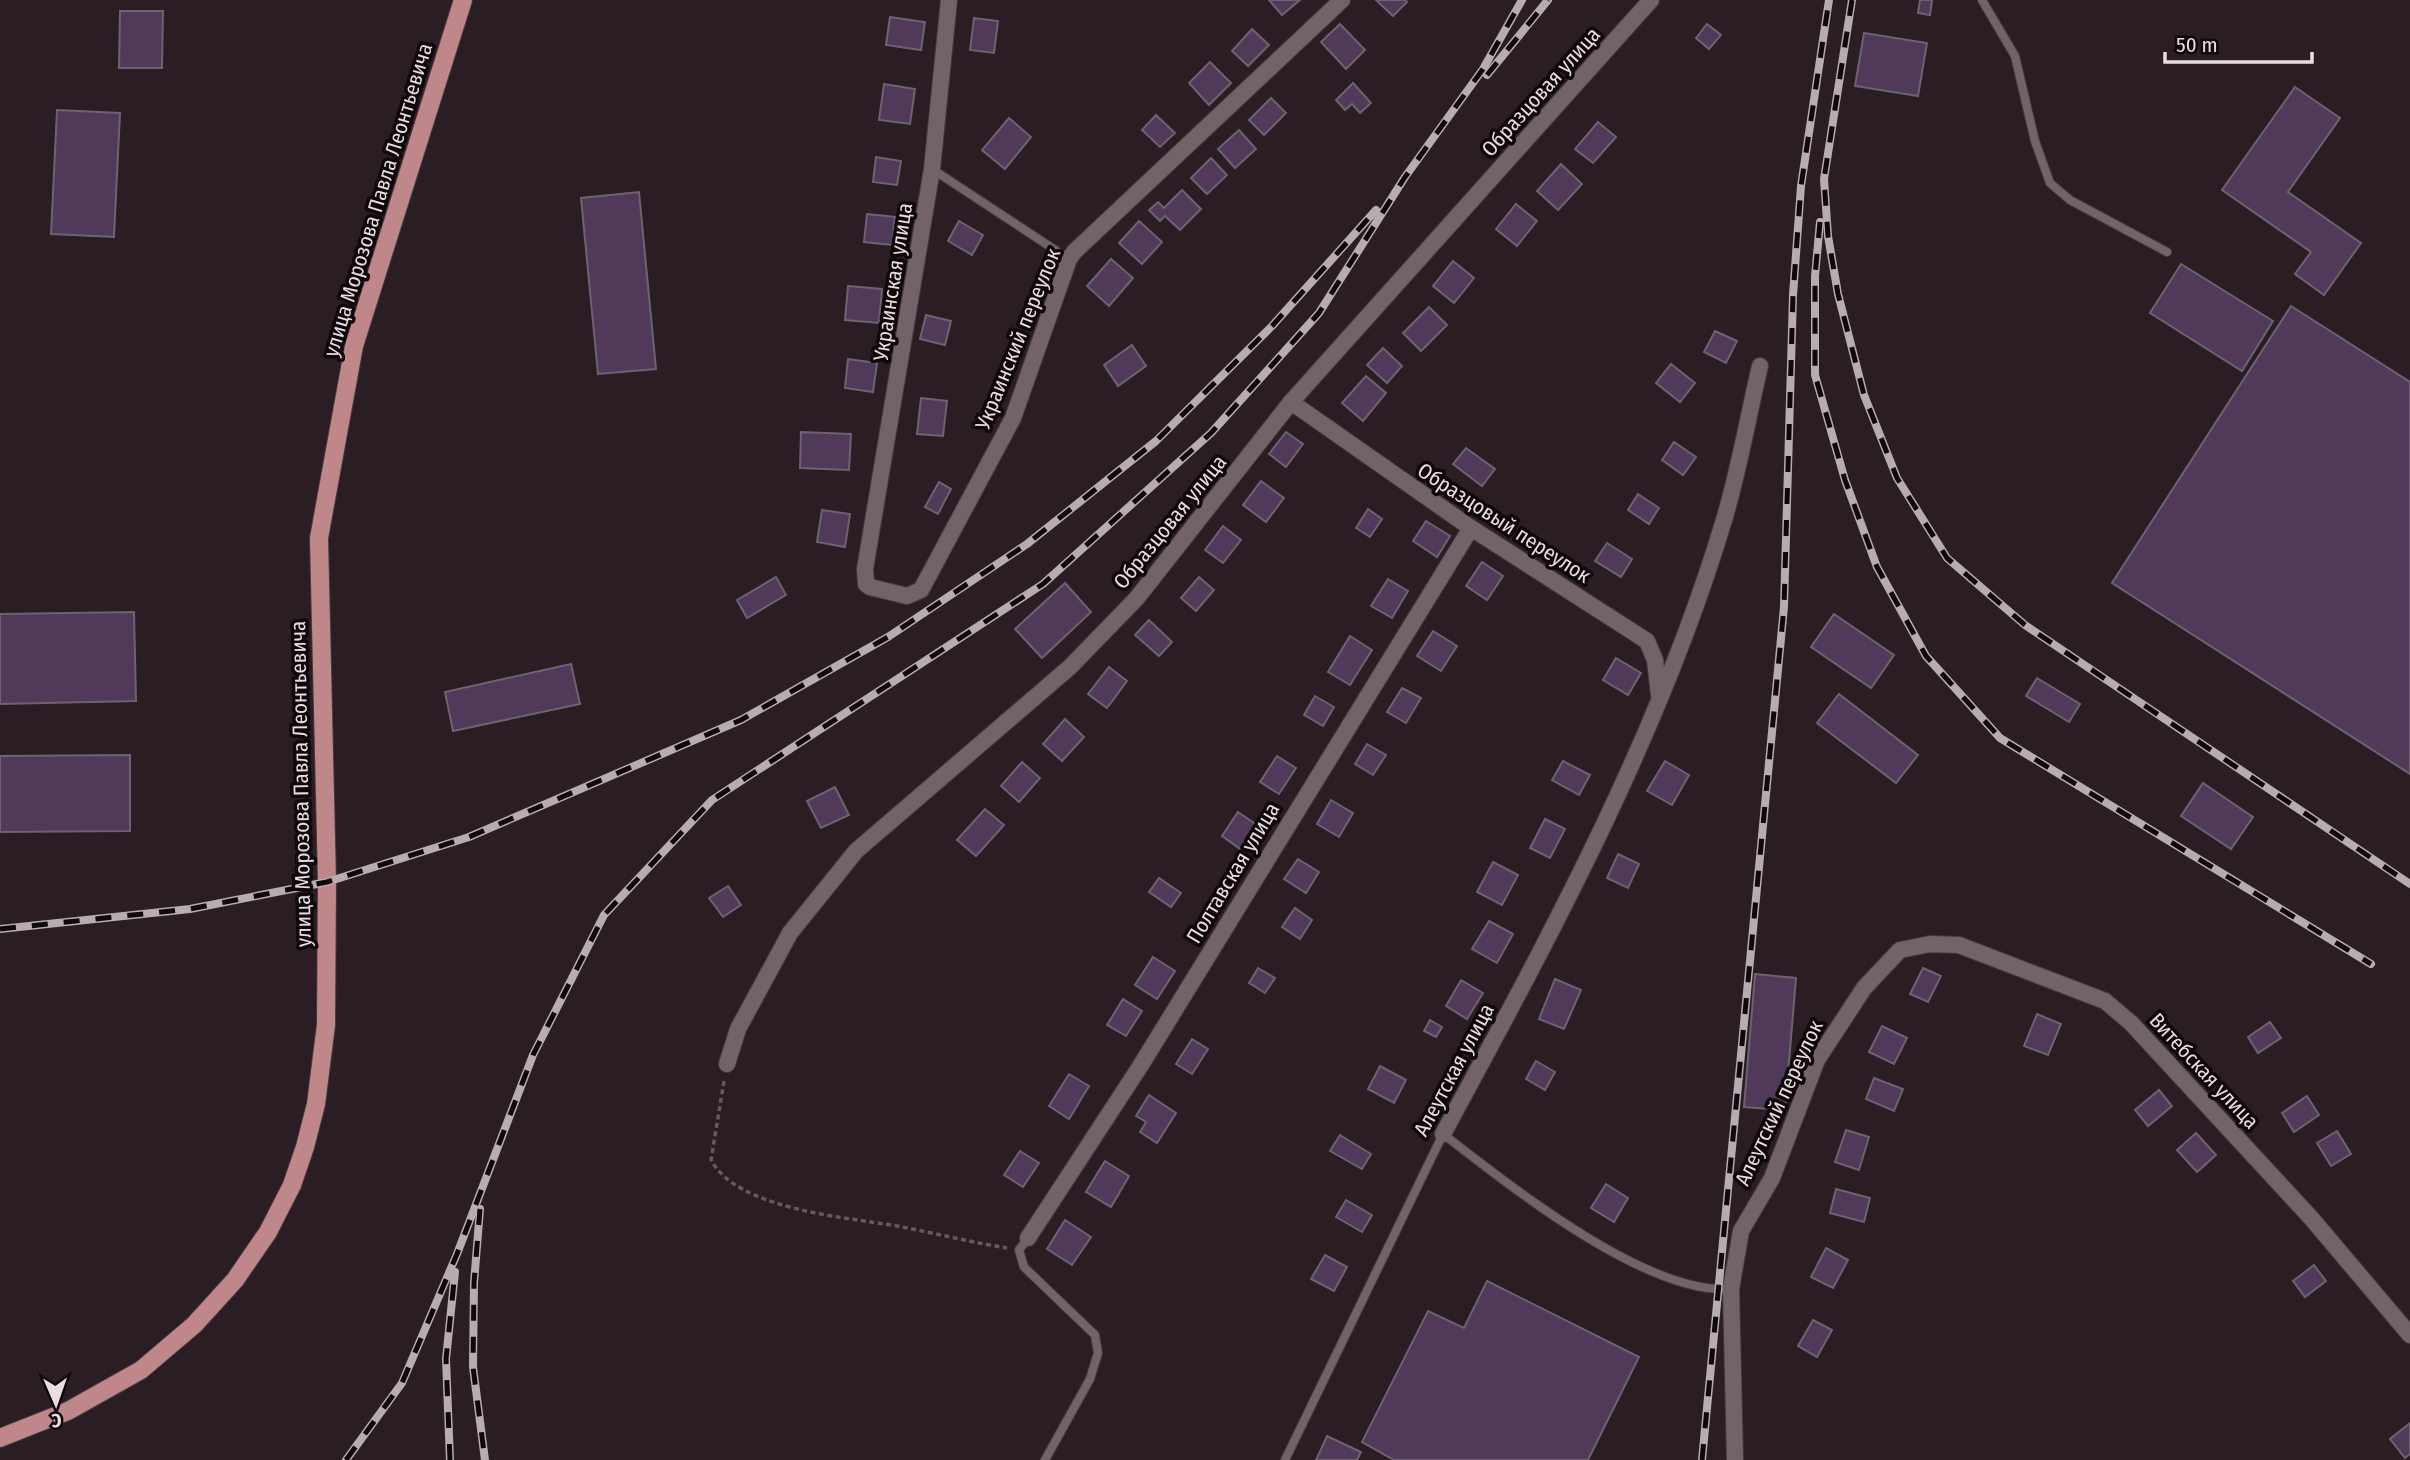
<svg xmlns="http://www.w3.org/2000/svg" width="2410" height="1460" viewBox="0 0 2410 1460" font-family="'Fira Sans Condensed',sans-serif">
	<rect width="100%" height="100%" fill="#2a1d23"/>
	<g fill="#513a59" stroke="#6c6370" stroke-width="2">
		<polygon points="1269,0 1300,0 1282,15"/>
		<polygon points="1376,0 1405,0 1407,2 1393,16"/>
		<polygon points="1920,0 1932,0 1930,15 1918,13"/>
		<polygon points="120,11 163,11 162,68 119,68"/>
		<polygon points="890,17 925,22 921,50 886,45"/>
		<polygon points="974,18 998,21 994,53 970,50"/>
		<polygon points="1340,24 1365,50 1346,69 1321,42"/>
		<polygon points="1707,24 1721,35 1709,49 1696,38"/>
		<polygon points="1252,29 1269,45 1248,66 1232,51"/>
		<polygon points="1864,33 1927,43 1918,96 1855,86"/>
		<polygon points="1210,62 1231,83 1209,105 1189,83"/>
		<polygon points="1353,83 1371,103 1360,113 1352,104 1345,110 1336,100"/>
		<polygon points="884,84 915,89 910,124 879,120"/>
		<polygon points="2295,87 2340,118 2288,192 2361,243 2324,295 2295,274 2311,252 2222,190"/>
		<polygon points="1271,98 1286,113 1264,135 1249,120"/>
		<polygon points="57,110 120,113 114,237 51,234"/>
		<polygon points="1156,115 1175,133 1160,147 1142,130"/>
		<polygon points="1009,118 1031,137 1005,169 982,150"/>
		<polygon points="1598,122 1616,137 1593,163 1575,149"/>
		<polygon points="1239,130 1256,149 1235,168 1218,149"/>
		<polygon points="876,157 901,161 897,185 873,182"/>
		<polygon points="1211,158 1227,175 1207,194 1191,178"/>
		<polygon points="1561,164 1582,184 1558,210 1537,191"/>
		<polygon points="1182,190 1201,209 1180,230 1165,216 1160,221 1149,210 1158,202 1164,208"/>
		<polygon points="639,192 656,369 598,374 581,198"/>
		<polygon points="1516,204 1537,221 1517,246 1496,229"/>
		<polygon points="867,214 895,217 892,245 864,242"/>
		<polygon points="959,221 983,235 972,255 948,241"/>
		<polygon points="1139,221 1162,242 1142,264 1119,243"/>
		<polygon points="1111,259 1133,278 1109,306 1087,286"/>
		<polygon points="1453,261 1474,278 1454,303 1433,286"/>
		<polygon points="2181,264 2273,321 2242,371 2150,313"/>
		<polygon points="848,286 882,289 879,323 845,320"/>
		<polygon points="2291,306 2410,382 2410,774 2112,583"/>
		<polygon points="1429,307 1447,325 1421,351 1403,333"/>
		<polygon points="926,315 951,321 945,345 920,339"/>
		<polygon points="1715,331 1737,341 1726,363 1704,352"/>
		<polygon points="1132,345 1146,366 1118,386 1104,365"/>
		<polygon points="1383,348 1402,366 1387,383 1367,365"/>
		<polygon points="848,359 877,363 873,392 845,388"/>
		<polygon points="1671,364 1695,383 1680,402 1656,383"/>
		<polygon points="1366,376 1386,393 1363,421 1342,403"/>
		<polygon points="921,398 947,401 943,436 917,434"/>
		<polygon points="801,432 851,434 849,470 800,468"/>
		<polygon points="1286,432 1303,444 1286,467 1269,454"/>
		<polygon points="1674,442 1696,457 1683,475 1662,460"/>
		<polygon points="1466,448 1495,469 1482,486 1453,464"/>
		<polygon points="1261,481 1284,498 1266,522 1243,505"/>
		<polygon points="939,482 951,489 938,514 925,507"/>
		<polygon points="1638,494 1659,508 1649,524 1628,510"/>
		<polygon points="1368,509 1382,519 1370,537 1356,528"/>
		<polygon points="822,510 850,514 845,547 817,542"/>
		<polygon points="1426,521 1450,536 1437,557 1413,541"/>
		<polygon points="1223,526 1241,540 1223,563 1205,550"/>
		<polygon points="1607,543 1632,559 1621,577 1595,561"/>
		<polygon points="1482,562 1503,576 1487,600 1466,586"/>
		<polygon points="776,577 786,595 747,618 737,600"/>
		<polygon points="1199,577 1214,590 1196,611 1181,598"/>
		<polygon points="1388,579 1408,591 1392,618 1371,606"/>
		<polygon points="1065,583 1091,612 1042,658 1015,629"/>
		<polygon points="134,612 136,701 0,704 0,614"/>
		<polygon points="1834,614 1894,655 1871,688 1811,647"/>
		<polygon points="1149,620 1172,642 1159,656 1135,635"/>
		<polygon points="1433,631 1457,646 1441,671 1417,656"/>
		<polygon points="1350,636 1372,650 1350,685 1328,672"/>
		<polygon points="1616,658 1641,673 1628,695 1603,680"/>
		<polygon points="571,664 580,704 453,731 445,692"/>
		<polygon points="1109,667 1127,681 1107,708 1088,694"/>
		<polygon points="2037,678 2080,704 2069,722 2026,696"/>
		<polygon points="1402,688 1421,698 1406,723 1387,712"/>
		<polygon points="1839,694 1918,755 1896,783 1817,723"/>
		<polygon points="1315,696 1334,707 1323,726 1304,715"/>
		<polygon points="1065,719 1084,737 1062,761 1043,744"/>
		<polygon points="1367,744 1386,755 1373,775 1355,764"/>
		<polygon points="130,755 130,831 0,832 0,756"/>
		<polygon points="1277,756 1296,768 1279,794 1260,782"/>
		<polygon points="1563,761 1590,775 1579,795 1552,780"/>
		<polygon points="1665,761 1689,775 1672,805 1647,791"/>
		<polygon points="1022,762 1040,778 1019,802 1001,786"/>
		<polygon points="2203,783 2253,817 2231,849 2181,816"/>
		<polygon points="835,787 849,815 821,828 807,801"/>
		<polygon points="1331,800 1353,813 1339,837 1317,824"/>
		<polygon points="985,809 1004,825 976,856 957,840"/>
		<polygon points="1238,812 1260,827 1243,851 1222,836"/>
		<polygon points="1545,819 1565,829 1550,858 1530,848"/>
		<polygon points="1618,854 1639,864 1628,888 1607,878"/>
		<polygon points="1298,859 1319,872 1306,893 1284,879"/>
		<polygon points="1493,862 1518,875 1502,905 1477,892"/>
		<polygon points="1159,878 1181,893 1171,907 1149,892"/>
		<polygon points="728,886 741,905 723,917 709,898"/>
		<polygon points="1295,908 1312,920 1300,939 1282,927"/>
		<polygon points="1489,921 1513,934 1497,963 1472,949"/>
		<polygon points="1153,957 1175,971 1157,999 1135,985"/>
		<polygon points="1258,968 1275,978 1265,993 1249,983"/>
		<polygon points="1923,968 1941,976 1928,1002 1910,994"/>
		<polygon points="1755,974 1796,978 1785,1110 1744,1107"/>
		<polygon points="1555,979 1581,990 1564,1029 1539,1019"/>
		<polygon points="1461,980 1483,993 1467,1019 1446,1006"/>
		<polygon points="1123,999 1142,1011 1126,1036 1107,1025"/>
		<polygon points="2037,1014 2061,1024 2048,1055 2024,1046"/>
		<polygon points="1430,1020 1442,1027 1436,1037 1424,1031"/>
		<polygon points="2270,1022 2281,1038 2258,1053 2248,1037"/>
		<polygon points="1882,1026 1907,1038 1894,1064 1869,1052"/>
		<polygon points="1192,1039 1208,1049 1192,1074 1176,1064"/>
		<polygon points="1536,1061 1555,1072 1545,1090 1526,1079"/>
		<polygon points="1380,1066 1406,1080 1394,1103 1368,1089"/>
		<polygon points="1069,1074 1089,1086 1069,1119 1049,1106"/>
		<polygon points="1874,1078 1903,1089 1894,1111 1866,1099"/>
		<polygon points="2159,1090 2172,1106 2148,1126 2135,1110"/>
		<polygon points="1149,1095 1176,1113 1157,1143 1140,1132 1146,1122 1136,1116"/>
		<polygon points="2307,1096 2319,1115 2294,1132 2282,1113"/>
		<polygon points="1846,1130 1869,1137 1859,1170 1835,1162"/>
		<polygon points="2337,1131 2351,1154 2331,1166 2317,1143"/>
		<polygon points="2196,1133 2216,1155 2197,1172 2177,1150"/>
		<polygon points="1340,1135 1371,1154 1362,1169 1330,1151"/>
		<polygon points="1020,1151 1039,1163 1023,1187 1004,1175"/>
		<polygon points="1105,1161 1129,1176 1111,1207 1086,1192"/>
		<polygon points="1606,1184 1628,1198 1614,1222 1591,1208"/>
		<polygon points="1836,1189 1870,1198 1864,1222 1830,1213"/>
		<polygon points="1346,1200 1372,1215 1362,1232 1336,1217"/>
		<polygon points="1065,1220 1091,1237 1072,1265 1047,1249"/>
		<polygon points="1826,1248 1848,1260 1833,1288 1811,1277"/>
		<polygon points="1325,1255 1347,1267 1334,1291 1311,1279"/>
		<polygon points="2314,1265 2326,1281 2305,1297 2293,1281"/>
		<polygon points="1487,1281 1639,1357 1588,1460 1394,1460 1362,1442 1428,1311 1464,1328"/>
		<polygon points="1813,1320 1832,1330 1817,1357 1798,1346"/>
		<polygon points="2410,1423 2410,1454 2405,1458 2390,1439"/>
		<polygon points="1327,1436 1361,1452 1357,1460 1316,1460"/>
	</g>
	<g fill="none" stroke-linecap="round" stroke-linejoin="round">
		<defs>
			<g id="lane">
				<polyline points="1982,0 2015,56 2035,141 2050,183 2070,200 2167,252"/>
				<polyline points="932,169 1069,259"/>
				<polyline points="1028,1238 1019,1250 1024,1267 1095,1335 1098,1353 1090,1379 1045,1460"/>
				<path d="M1285 1460 1443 1134C1509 1185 1646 1295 1731 1289"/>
			</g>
			<g id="street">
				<polyline points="949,0 932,169 865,569 866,584 870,587 907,596 921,590 1013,418 1069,259 1075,251 1342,0"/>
				<polyline points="1291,402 1471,528 1647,641 1655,660 1659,695"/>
				<polyline points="727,1064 738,1029 790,933 856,851 1070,667 1137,598 1291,402 1651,0"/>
				<path d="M1443 1134C1550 936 1659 737 1724 520 1739 470 1748 417 1760 366"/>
				<polyline points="1028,1238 1141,1065 1471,528"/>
				<polyline points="1735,1460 1731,1289 1741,1231 1772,1178 1817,1060 1864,988 1900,950 1930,944 1959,945 2105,1001 2131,1023 2312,1219 2410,1335"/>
			</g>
			<polyline id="primary" points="0,1438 68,1411 141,1370 194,1325 235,1280 268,1232 292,1185 305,1147 316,1104 326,1025 327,882 319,538 354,346 463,0"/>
		</defs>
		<use href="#lane" stroke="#453b40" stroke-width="10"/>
		<use href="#street" stroke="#453b40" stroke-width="18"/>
		<use href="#primary" stroke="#453b40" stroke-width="20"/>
		<path stroke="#65595e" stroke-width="3.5" stroke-dasharray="5 3.5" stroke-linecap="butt" d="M724 1081 711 1160C738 1210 846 1217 897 1226 934 1233 970 1242 1007 1248"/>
		<use href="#lane" stroke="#726269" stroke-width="8"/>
		<use href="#street" stroke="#726269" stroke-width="16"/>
		<use href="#primary" stroke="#bf8789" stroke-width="18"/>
		<defs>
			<g id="rail">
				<polyline points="1852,0 1824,179 1828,236 1838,294 1864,395 1897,478 1947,558 2025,625 2410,884"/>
				<polyline points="1487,75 1548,0"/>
				<polyline points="1820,222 1815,276 1815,375 1845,480 1877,567 1926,656 2000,738 2371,964"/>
				<polyline points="0,929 190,909 327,882 469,837 741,720 888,637 1027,544 1156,441 1272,326 1376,210"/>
				<polyline points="480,1209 474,1283 473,1367 485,1460"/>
				<polyline points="346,1460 402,1383 457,1254 533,1055 604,915 712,800 1043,584 1211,433 1319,313 1405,177 1483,69 1522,0"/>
				<polyline points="450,1460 446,1359 455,1272"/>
				<polyline points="1702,1460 1784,607 1793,295 1801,186 1829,0"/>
			</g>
		</defs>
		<use href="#rail" stroke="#b7acb0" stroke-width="8"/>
		<use href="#rail" stroke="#0f090c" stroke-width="5" stroke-dasharray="16" stroke-linecap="butt"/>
	</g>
	<g text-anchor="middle" stroke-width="7" stroke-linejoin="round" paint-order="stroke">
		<g font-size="21" fill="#e8dee2" stroke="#0f090c">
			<text transform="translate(1541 92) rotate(-48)" y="7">Образцовая улица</text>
			<text transform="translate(378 200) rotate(-73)" y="7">улица Морозова Павла Леонтьевича</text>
			<text transform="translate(893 282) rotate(-81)" y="7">Украинская улица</text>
			<text transform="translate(1018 339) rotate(-68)" y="7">Украинский переулок</text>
			<text transform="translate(1170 522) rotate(-51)" y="7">Образцовая улица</text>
			<text transform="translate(1504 523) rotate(33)" y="7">Образцовый переулок</text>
			<text transform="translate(301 784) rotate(-91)" y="7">улица Морозова Павла Леонтьевича</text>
			<text transform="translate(1233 873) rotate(-59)" y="7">Полтавская улица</text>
			<text transform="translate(1454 1070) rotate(-62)" y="7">Алеутская улица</text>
			<text transform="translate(2204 1071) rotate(47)" y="7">Витебская улица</text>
			<text transform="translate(1779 1103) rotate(-65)" y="7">Алеутский переулок</text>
		</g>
	</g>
	<g transform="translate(56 1404) rotate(178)" stroke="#0f090c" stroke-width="5" paint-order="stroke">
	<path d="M0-5L12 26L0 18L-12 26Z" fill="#e8dee2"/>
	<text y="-10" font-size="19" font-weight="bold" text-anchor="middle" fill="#e8dee2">С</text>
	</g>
	<path d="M2165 52v10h147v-10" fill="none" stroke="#e8dee2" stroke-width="3.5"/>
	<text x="2176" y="52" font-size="21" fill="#e8dee2" stroke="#0f090c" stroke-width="5" paint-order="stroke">50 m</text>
</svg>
